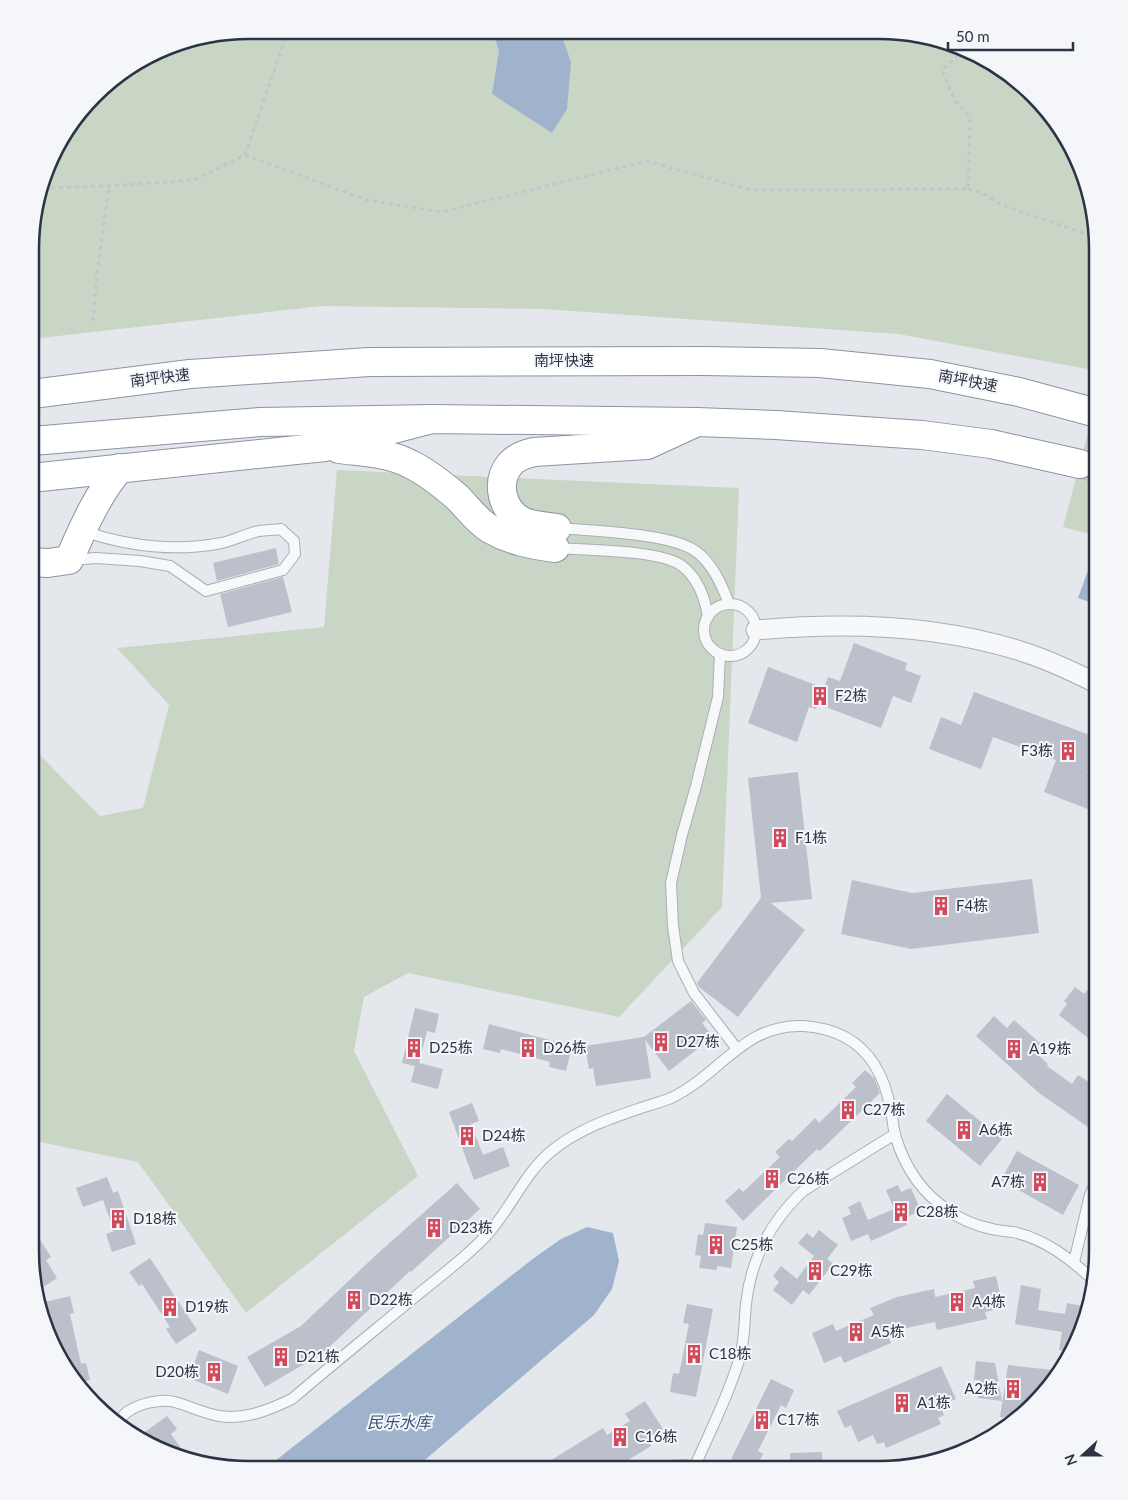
<svg xmlns="http://www.w3.org/2000/svg" width="1128" height="1500" font-family="Lato,'Noto Sans SC',sans-serif">
<rect width="100%" height="100%" fill="#e4e7ec"/>
<g fill="#c9d6c5">
<path d="M249,30l659,2 55,15 49,28 63,77 23,97v122l-200,-37 -355,-25 -222,-3 -289,33v-119l27,-80 46,-56 73,-42z"/>
<path d="M1098,395v141l-35,-9z"/>
<path d="M337,470l402,18 -17,419 -103,110 -211,-44 -44,24 -10,54 64,125 -172,137 -108,-151 -108,-22 1,-394 69,70 43,-8 26,-103 -52,-57 207,-21z"/>
</g>
<g fill="#9fb4cc">
<path d="M493,31h67l11,31 -4,47 -15,24 -60,-39 7,-43z"/>
<path d="M1094,554l4,2v49l-20,-7z"/>
<path d="M587,1227l26,6 6,28 -7,28 -18,26 -175,150 -2,4 -151,-1 268,-210 27,-19z"/>
</g>
<g fill="#bbc0ca">
<path d="M276,548l3,16 -62,17 -4,-18z"/>
<path d="M283,577l9,35 -64,15 -8,-33z"/>
<path d="M854,643l53,20 -2,7 16,6 -10,27 -18,-7 -12,32 -63,-24 -2,5 -7,-2 -12,35 -49,-19 20,-56 56,21 4,-11 12,4z"/>
<path d="M974,692l124,46v6l-11,28 11,5v36l-54,-21 12,-32 -63,-23 -12,32 -52,-20 12,-32 20,8z"/>
<path d="M798,772l14,127 -41,4 34,27 -67,87 -39,-30 -2,-4 64,-85 -13,-120z"/>
<path d="M1032,879l7,54 -128,16 -70,-15 11,-54 60,13z"/>
<path d="M1075,987l9,7 3,-4 11,8v27l-10,13 -29,-23 8,-11 -3,-3z"/>
<path d="M691,1001l15,19 -4,3 11,14 -44,34 -24,-31 6,38 -55,8 -3,-18 -4,1 -4,-23 59,-9z"/>
<path d="M415,1008l24,6 -4,19 -8,-2 -8,32 24,6 -5,20 -27,-7 4,-16 -13,-3z"/>
<path d="M994,1016l13,12 7,-8 28,25 -7,7 13,12 -1,2 25,18 6,-9 20,13v46l-59,-41 -63,-57z"/>
<path d="M489,1024l83,22 -6,25 -17,-4 1,-5 -49,-13 -1,4 -17,-4z"/>
<path d="M865,1070l9,8 6,15 -60,58 -3,-2 -74,72 -18,-20 14,-13 4,4 37,-35 -5,-5 14,-13 3,2 23,-23 4,5 37,-36 -4,-4z"/>
<path d="M947,1094l55,45 -22,27 -54,-45z"/>
<path d="M472,1103l7,18 -8,3 12,31 20,-8 7,19 -36,14 -25,-68z"/>
<path d="M1017,1151l62,34 -16,30 -62,-35z"/>
<path d="M107,1177l6,16 5,-2 18,53 -24,8 -6,-18 8,-3 -11,-31 -20,7 -7,-19z"/>
<path d="M457,1183l23,26 -69,63 -1,-1 -87,82 -58,34 -18,-30 54,-31 75,-71z"/>
<path d="M898,1185l3,7 10,-4 10,23 -17,7 3,7 -36,16 -3,-7 -17,7 -9,-23 9,-4 -3,-7 12,-6 8,19 26,-11 -8,-19z"/>
<path d="M705,1223l32,4 -6,41 -14,-2v4l-18,-2 2,-12 -6,-1 3,-21 5,1z"/>
<path d="M30,1224l21,33 -5,3 11,18 -18,12 -9,-39z"/>
<path d="M819,1230l19,15 -11,14 6,5 -24,31 -6,-5 -11,15 -19,-15 6,-8 -6,-6 8,-10 16,13 17,-23 -16,-13 9,-10 6,5z"/>
<path d="M150,1258l47,72 -21,14 -10,-15 4,-2 -28,-43 -3,2 -10,-14z"/>
<path d="M996,1276l7,32 -18,4 2,7 -50,11 -2,-8 -29,6 -18,8 3,7 -47,20 -3,-7 -17,7 -12,-30 21,-9 3,7 38,-16 -4,-7 27,-11 37,-8 1,8 40,-9 -2,-7z"/>
<path d="M1021,1285l20,4 -3,21 27,4 2,-11 22,4 -3,15 -15,30 -12,-2 3,-18 -47,-8z"/>
<path d="M70,1296l4,17 -4,1 11,50 5,-1 4,17 -14,3 -18,-27 -13,-54z"/>
<path d="M687,1304l26,5 -17,88 -26,-5 3,-19 6,1 10,-50 -6,-1z"/>
<path d="M199,1350l39,16 -10,28 -39,-16z"/>
<path d="M976,1361l19,2 7,38 -24,-3 2,-18h-6z"/>
<path d="M1008,1365l54,6 -38,45 -6,3 -18,-2z"/>
<path d="M941,1366l15,33 -16,7 4,9 -6,3 3,6 -55,24 -2,-6 -7,2 -4,-9 -15,7 -7,-17 -6,3 -8,-17z"/>
<path d="M771,1379l23,11 -8,18 -5,-3 -23,46 5,3 -8,16h-3l-21,-11z"/>
<path d="M645,1401l18,28 -16,10 4,7 -31,19 -4,-6 -17,10h-62l66,-41 4,7 23,-14 -5,-7z"/>
<path d="M167,1416l10,13 -6,5 15,21 -48,-18z"/>
<path d="M822,1452l1,18h-33v-17z"/>
</g>
<g fill="none" stroke-linecap="round" stroke-linejoin="round">
<path stroke="#bfc3cb" stroke-width="28" stroke-dasharray="28 14" stroke-linecap="butt" d="M1080,464l18,6"/>
<g stroke="#a9aeb7" stroke-width="12">
<g id="service">
<path d="M558,528c33,3 109,5 136,22 18,12 28,35 35,54"/>
<path d="M556,548c29,2 106,2 126,18 16,12 23,32 26,51"/>
<path d="M72,560l24,-2 44,3 30,5 36,25 77,-21 12,-16 -1,-13 -13,-12c-7,1 -15,1 -22,2 -13,3 -25,9 -37,12 -47,9 -95,3 -139,-12"/>
<circle cx="730" cy="630" r="26"/>
<path d="M720,654l-2,43 -22,89 -14,49 -11,48 2,43 5,35 16,32 43,56"/>
<path d="M1074,1262l16,-67 8,-18"/>
<path d="M116,1424c4,-4 7,-9 11,-12 12,-8 33,-14 48,-10 14,4 28,11 44,14 26,4 50,-6 73,-17 41,-35 83,-69 124,-103 23,-19 48,-37 69,-59 26,-27 39,-65 69,-88 27,-21 55,-30 87,-41 9,-3 20,-6 30,-10 49,-23 73,-75 133,-72 14,1 28,4 41,11 28,15 41,45 46,74 2,9 2,18 5,27 9,29 26,55 52,72 12,9 29,16 44,19 7,2 14,2 21,3 32,7 58,27 81,49"/>
<path d="M695,1466c15,-35 33,-69 44,-106 6,-18 5,-37 7,-56 5,-45 24,-82 57,-113l92,-57"/>
<path d="M653,1469c18,-4 34,-6 52,1"/>
</g>
</g>
<g stroke="#a9aeb7" stroke-width="21">
<path id="minor" d="M756,630c87,-8 177,-6 261,20 28,8 55,21 81,34"/>
</g>
<g stroke="#8b94a3" stroke-width="30">
<g id="trunk">
<path d="M32,394l158,-20 179,-12 334,-1 117,2 110,11 89,18 74,20"/>
<path d="M32,441l228,-19 172,-3 265,3 79,3 146,10 69,9 89,20"/>
</g>
</g>
<g stroke="#8b94a3" stroke-width="30">
<g id="motorway">
<path d="M339,449c23,3 51,4 71,15 17,8 33,21 47,33 11,11 20,24 33,32 21,12 42,16 65,19"/>
<path d="M31,478l294,-31 107,-28"/>
<path d="M557,528c-11,-2 -25,-2 -35,-7 -20,-11 -27,-38 -12,-57 6,-7 15,-10 24,-12l113,-7 50,-23"/>
<path d="M31,562l17,1 21,-3c14,-32 28,-65 51,-92"/>
</g>
</g>
<g stroke="#c2c5cb" stroke-width="3" stroke-dasharray="4 4" stroke-linecap="butt">
<path d="M245,155l122,45 75,12 204,-51 105,29 217,-1 2,-71 -15,-17 -13,-31 23,-22"/>
<path d="M43,188l66,-2 85,-6 51,-25 39,-113v-12"/>
<path d="M968,189l14,4 20,12 93,32"/>
<path d="M93,321l4,-48 12,-87"/>
</g>
<use href="#service" stroke="#f7f8fa" stroke-width="10"/>
<use href="#minor" stroke="#f7f8fa" stroke-width="19"/>
<use href="#trunk" stroke="#fff" stroke-width="28"/>
<use href="#motorway" stroke="#fff" stroke-width="28"/>
</g>
<defs>
<g id="building-bare" transform="scale(1.5)"><path d="M-4-6H4V6H1V3H-1V6H-4ZM-2.5-4.3h1.7v1.8h-1.7ZM.8-4.3h1.7v1.8H.8ZM-2.5-1h1.7V.8h-1.7ZM.8-1h1.7V.8H.8Z" fill="#d1495b" stroke="#f4f6f9" stroke-width="2.5" paint-order="stroke"/></g>
</defs>
<g fill-rule="evenodd">
<use href="#building-bare" x="820" y="696"/>
<use href="#building-bare" x="1068" y="751"/>
<use href="#building-bare" x="780" y="838"/>
<use href="#building-bare" x="941" y="906"/>
<use href="#building-bare" x="661" y="1042"/>
<use href="#building-bare" x="414" y="1048"/>
<use href="#building-bare" x="528" y="1048"/>
<use href="#building-bare" x="1014" y="1049"/>
<use href="#building-bare" x="848" y="1110"/>
<use href="#building-bare" x="964" y="1130"/>
<use href="#building-bare" x="467" y="1136"/>
<use href="#building-bare" x="772" y="1179"/>
<use href="#building-bare" x="1040" y="1182"/>
<use href="#building-bare" x="901" y="1212"/>
<use href="#building-bare" x="118" y="1219"/>
<use href="#building-bare" x="434" y="1228"/>
<use href="#building-bare" x="716" y="1245"/>
<use href="#building-bare" x="815" y="1271"/>
<use href="#building-bare" x="354" y="1300"/>
<use href="#building-bare" x="957" y="1302"/>
<use href="#building-bare" x="170" y="1307"/>
<use href="#building-bare" x="856" y="1332"/>
<use href="#building-bare" x="694" y="1354"/>
<use href="#building-bare" x="281" y="1357"/>
<use href="#building-bare" x="214" y="1372"/>
<use href="#building-bare" x="1013" y="1389"/>
<use href="#building-bare" x="902" y="1403"/>
<use href="#building-bare" x="762" y="1420"/>
<use href="#building-bare" x="620" y="1437"/>
</g>
<g text-anchor="middle" stroke-width="4" stroke-linejoin="round" paint-order="stroke">
<g font-size="15" fill="#2b3445" stroke="#f4f6f9">
<text x="564" y="366">南坪快速</text>
<text transform="translate(160 378) rotate(-7)" y="5">南坪快速</text>
<text transform="translate(968 381) rotate(11)" y="5">南坪快速</text>
</g>
<g font-size="15" fill="#2b3445" stroke="#f4f6f9" text-anchor="start">
<text x="835" y="701">F2栋</text>
<text x="1053" y="756" text-anchor="end">F3栋</text>
<text x="795" y="843">F1栋</text>
<text x="956" y="911">F4栋</text>
<text x="676" y="1047">D27栋</text>
<text x="429" y="1053">D25栋</text>
<text x="543" y="1053">D26栋</text>
<text x="1029" y="1054">A19栋</text>
<text x="863" y="1115">C27栋</text>
<text x="979" y="1135">A6栋</text>
<text x="482" y="1141">D24栋</text>
<text x="787" y="1184">C26栋</text>
<text x="1025" y="1187" text-anchor="end">A7栋</text>
<text x="916" y="1217">C28栋</text>
<text x="133" y="1224">D18栋</text>
<text x="449" y="1233">D23栋</text>
<text x="731" y="1250">C25栋</text>
<text x="830" y="1276">C29栋</text>
<text x="369" y="1305">D22栋</text>
<text x="972" y="1307">A4栋</text>
<text x="185" y="1312">D19栋</text>
<text x="871" y="1337">A5栋</text>
<text x="709" y="1359">C18栋</text>
<text x="296" y="1362">D21栋</text>
<text x="199" y="1377" text-anchor="end">D20栋</text>
<text x="998" y="1394" text-anchor="end">A2栋</text>
<text x="917" y="1408">A1栋</text>
<text x="777" y="1425">C17栋</text>
<text x="635" y="1442">C16栋</text>
</g>
<g font-size="16" font-style="italic" fill="#34527a" stroke="#f4f6f9">
<text x="399" y="1428">民乐水库</text>
</g>
</g>
<path d="M0 0H1128V1500H0ZM249 39H879A210 210 0 0 1 1089 249V1251A210 210 0 0 1 879 1461H249A210 210 0 0 1 39 1251V249A210 210 0 0 1 249 39Z" fill="#f4f6f9" fill-rule="evenodd"/>
<path fill="none" stroke="#2b3445" stroke-width="2.5" d="M249 39H879A210 210 0 0 1 1089 249V1251A210 210 0 0 1 879 1461H249A210 210 0 0 1 39 1251V249A210 210 0 0 1 249 39Z"/>
<g transform="translate(1083 1455) rotate(249)" stroke="#f4f6f9" stroke-width="4" paint-order="stroke">
<path d="M0-4L9 19L0 12L-9 19Z" fill="#2b3445"/>
<text y="-8" font-size="14" font-weight="bold" text-anchor="middle" fill="#2b3445">N</text>
</g>
<path d="M948 42v8h125v-8" fill="none" stroke="#2b3445" stroke-width="2.5"/>
<text x="956" y="42" font-size="15" fill="#2b3445" stroke="#f4f6f9" stroke-width="4" paint-order="stroke">50 m</text>
</svg>
